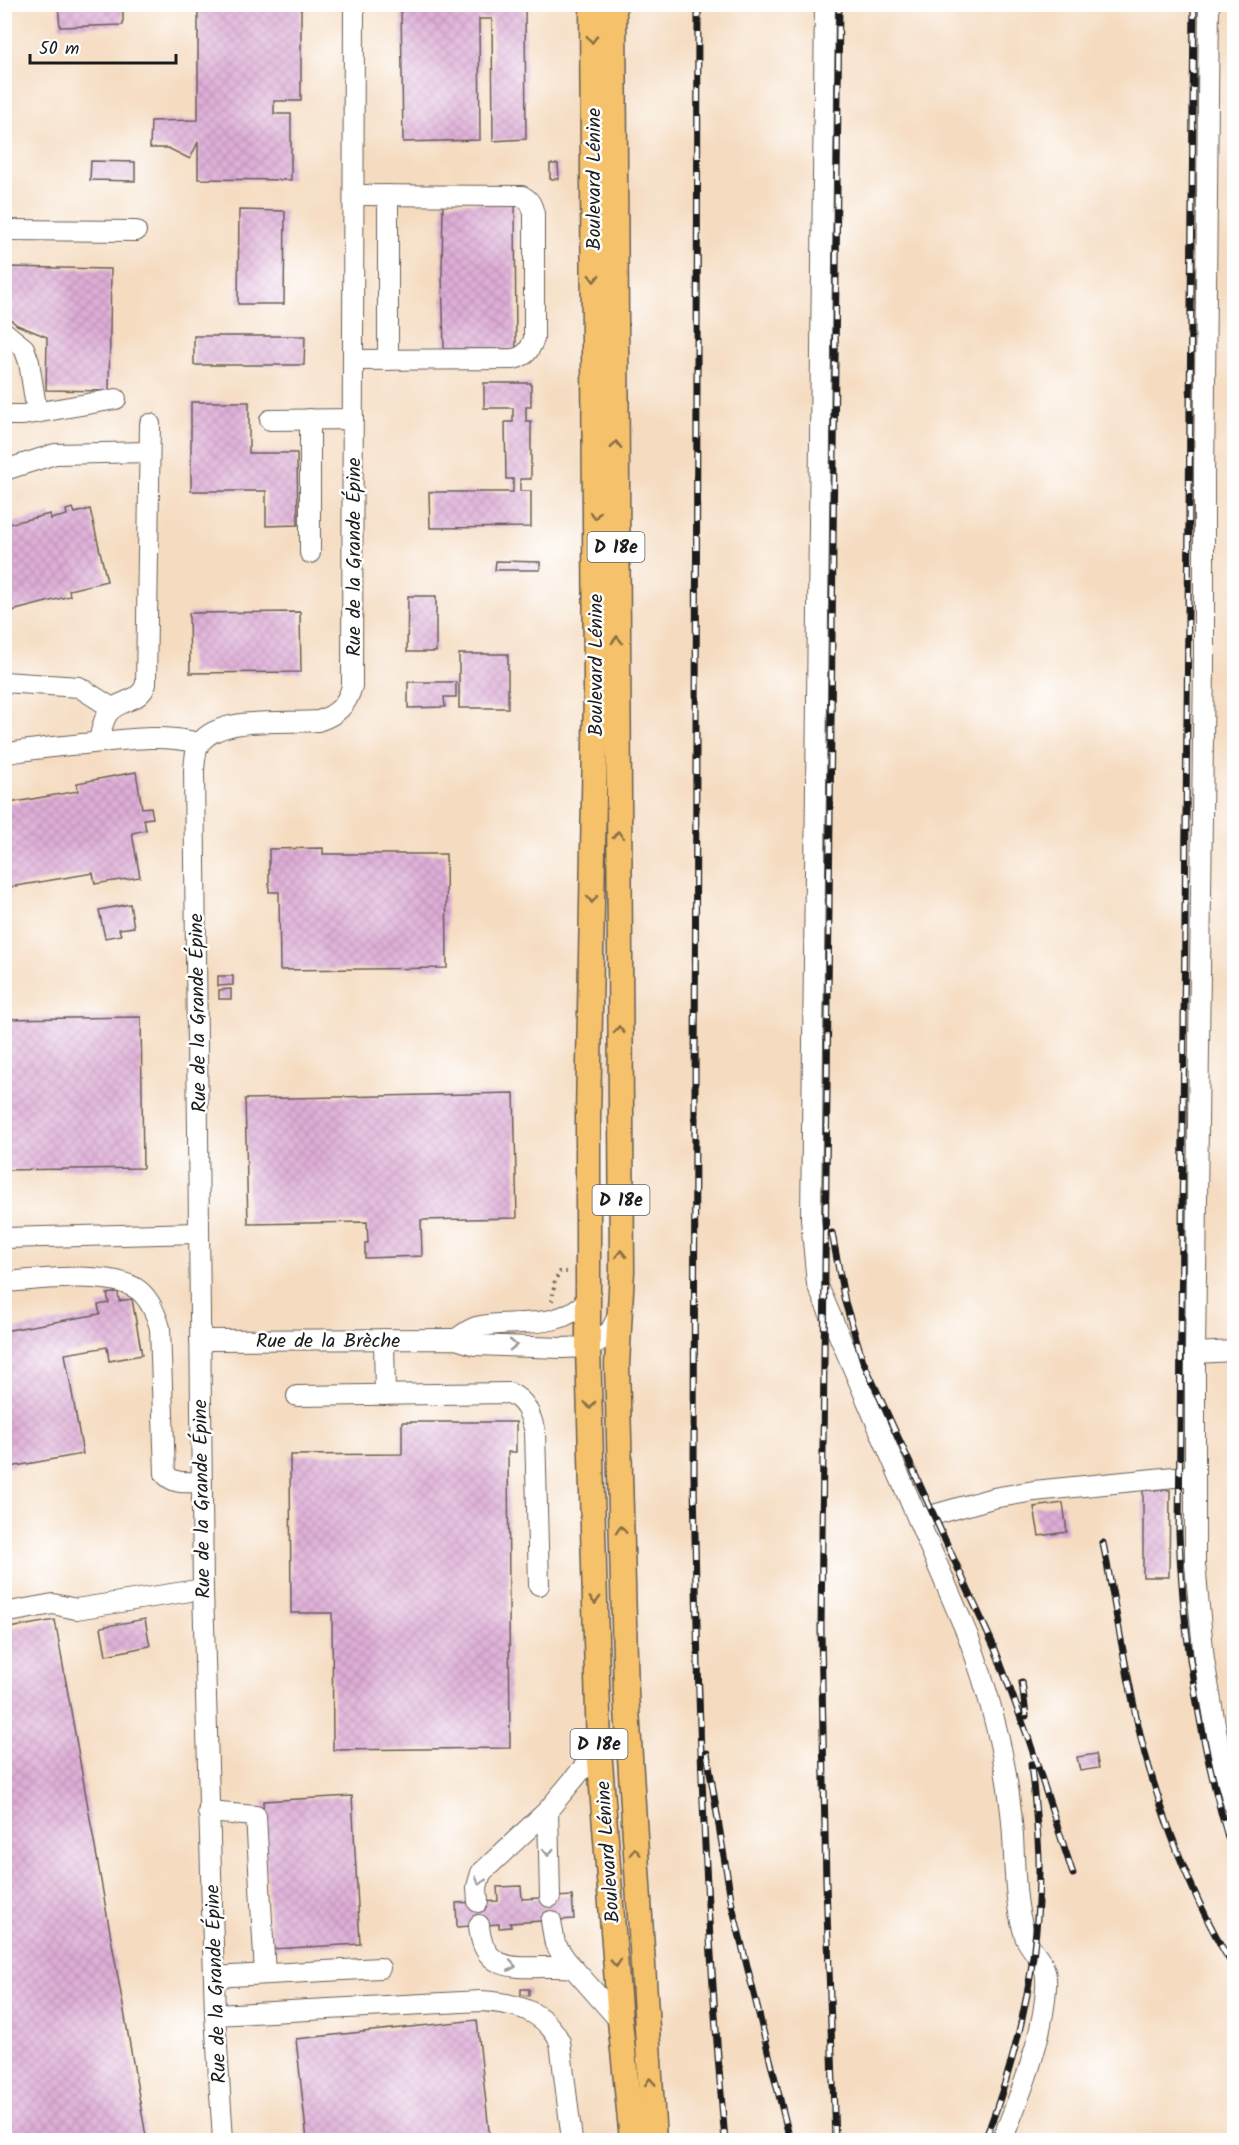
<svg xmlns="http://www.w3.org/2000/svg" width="1239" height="2145" font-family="Kalam,sans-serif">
<defs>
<pattern id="building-cross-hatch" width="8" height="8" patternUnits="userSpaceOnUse" patternTransform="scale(1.5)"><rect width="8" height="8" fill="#deadd7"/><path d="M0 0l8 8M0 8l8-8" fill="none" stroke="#be94b8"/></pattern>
</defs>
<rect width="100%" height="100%" fill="#fff"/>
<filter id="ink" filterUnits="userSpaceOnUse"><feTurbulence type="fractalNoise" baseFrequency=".0167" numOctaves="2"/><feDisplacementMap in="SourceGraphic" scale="12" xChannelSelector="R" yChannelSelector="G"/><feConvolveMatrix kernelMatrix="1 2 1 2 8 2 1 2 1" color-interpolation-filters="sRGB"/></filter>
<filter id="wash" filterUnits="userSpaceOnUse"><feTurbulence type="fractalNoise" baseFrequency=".008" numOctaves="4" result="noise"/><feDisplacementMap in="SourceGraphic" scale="24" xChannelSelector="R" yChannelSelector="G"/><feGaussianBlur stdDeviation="1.35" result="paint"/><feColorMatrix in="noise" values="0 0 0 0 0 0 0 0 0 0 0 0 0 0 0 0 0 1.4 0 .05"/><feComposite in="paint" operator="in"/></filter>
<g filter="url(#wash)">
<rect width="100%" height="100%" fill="#f5dcc1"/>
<g id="blocks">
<g fill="url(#building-cross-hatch)">
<path d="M58,4h65v21l-63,2z"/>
<path d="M198,4h103v97h-27v13h17v66l-93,-1v-37l-8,17 -22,-11h-18l1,-27 47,-1z"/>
<path d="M401,4h124l1,135 -33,2 -1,-122h-13l1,121 -77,2z"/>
<path d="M91,161l44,1v19l-45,-1z"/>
<path d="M550,164h8l1,15h-9z"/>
<path d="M515,202l1,147h-72l-2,-75 1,-71z"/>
<path d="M239,210l46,1 -1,93h-46z"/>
<path d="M6,267l105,2 -2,122 -63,-1 1,-53 -30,-12 -12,-10z"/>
<path d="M194,336h111l-1,29h-110z"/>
<path d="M484,383h47v24h-5v14h5v58h-11v12h11v36l-101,1 -1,-36h84v-13h-7l-1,-57h8v-14h-29z"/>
<path d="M191,402h58v51h48l1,72 -32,1v-35h-75z"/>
<path d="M73,508l2,5 15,-4 17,72 -38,9 1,6 -66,17v-88l46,-11 1,5 16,-4 -1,-5z"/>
<path d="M496,561l44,1v8h-45z"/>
<path d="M408,596h28v56h-29z"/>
<path d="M300,612l1,60 -111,1 -1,-60z"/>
<rect x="459" y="654" width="49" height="54"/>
<path d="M408,682h48v15h-12l1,10 -37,1z"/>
<path d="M136,772l6,36 9,-1 2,11 -9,1 2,11 -14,3 8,44 -45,7 -2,-11 -89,15v-84l74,-13 -1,-8z"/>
<path d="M323,848v6h123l1,114 -167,2 -1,-78h-10v-43z"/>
<path d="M130,904l4,23 -15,2 2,6 -16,3 -6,-28z"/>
<path d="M218,976h15v9l-15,1z"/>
<rect x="4" y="985" width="4" height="32"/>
<path d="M231,989v10h-12v-9z"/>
<path d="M141,1017l2,151 -139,2v-151z"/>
<path d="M514,1093l3,125 -96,2 1,36 -57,2v-15h3l-1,-21 -119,2 -3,-125z"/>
<path d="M118,1292l1,9 13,-2 10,56 -33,6 -2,-14 -42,7 18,100 -79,14v-137l96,-17 -2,-9 11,-2 -2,-9z"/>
<path d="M402,1422h114v30h-8l2,296 -177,2 -1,-137h-41l-1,-158 112,-1z"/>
<path d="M1143,1490h27l-1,87h-26z"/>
<path d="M1063,1503l4,29 -28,4 -5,-29z"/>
<path d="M145,1619l5,27 -44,9 -5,-28z"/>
<path d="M55,1620l91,516 -27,4h-115v-511z"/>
<path d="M1096,1754l3,14 -19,3 -3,-14z"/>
<path d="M352,1796l8,148 -89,5 -8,-148z"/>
<path d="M521,1886l1,13 50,-3 2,23 -64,4 1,4 -12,1v-4l-42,3 -1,-24 42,-2 -1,-14z"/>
<path d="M521,1989h8v7l-8,-1z"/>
<path d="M477,2020l13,120h-183l-11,-101z"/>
</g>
</g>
</g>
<g filter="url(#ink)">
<use href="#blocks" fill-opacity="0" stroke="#685f56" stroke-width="1.5"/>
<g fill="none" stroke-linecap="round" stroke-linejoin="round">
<g stroke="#685f56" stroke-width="22">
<g id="minor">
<path d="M825,4l-14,1215 6,65 151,352c21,57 37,116 43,176 4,34 2,67 8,100 2,9 4,19 7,27 10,19 22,22 20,49 -3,50 -25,106 -44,152"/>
<path d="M1209,4l-5,473v186l-9,690v211l9,96 17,99 13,46"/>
<path d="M388,195v165"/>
<path d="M4,230l132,1"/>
<path d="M4,332l20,16 5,14 8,51"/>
<path d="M353,360l161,-1c13,-4 15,-8 20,-20v-125c-2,-9 -4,-14 -12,-18l-168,-1"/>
<path d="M4,415h19l93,-16"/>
<path d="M270,420l83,-1"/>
<path d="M8,469l47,-15 94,-2"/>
<path d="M310,553v-134"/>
<path d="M4,682l75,5 33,21"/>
<path d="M99,742c2,-10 3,-20 9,-29 11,-14 32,-10 38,-29l4,-260"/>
<path d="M4,754c30,-6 59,-8 89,-11 36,-4 70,-9 106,0"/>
<path d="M4,1238l194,-5"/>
<path d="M4,1282c35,-2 105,-12 133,7 13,9 19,25 23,39l5,146c9,11 23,8 36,8"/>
<path d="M384,1339l1,56"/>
<path d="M456,1339c6,-4 13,-10 20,-12 41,-9 80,6 113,-28"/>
<path d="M200,1340l256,-1 19,6 87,3 26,-1 8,-3 15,-14 9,-18"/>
<path d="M1195,1353l39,-2"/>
<path d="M297,1396l212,-3c17,7 21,21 26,38l4,154"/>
<path d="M919,1519l74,-21 41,-7 160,-16"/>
<path d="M4,1613l49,-9 23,5 127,-20"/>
<path d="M208,1812l48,4 9,158"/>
<path d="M550,1897l-2,-87 51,-61"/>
<path d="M478,1902l-1,-15 4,-14 67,-63"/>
<path d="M551,1921l4,23 11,16 54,61"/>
<path d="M479,1925c4,59 55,37 94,43"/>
<path d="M214,1977l166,-9"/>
<path d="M215,2015l266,-14c34,2 63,9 79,41l12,98"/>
<path d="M223,2140l-8,-125 -12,-426 -9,-819c1,-9 1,-20 6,-27 21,-28 87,-19 118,-22 19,-6 29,-16 34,-35l2,-682"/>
</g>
</g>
<g stroke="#685f56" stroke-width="27">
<g id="major">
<path d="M592,4l4,686 -8,427v230l11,402 21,272 12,119"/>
<path d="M614,4l8,1267 -5,94 9,328 28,447"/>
</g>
</g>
<path stroke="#685f56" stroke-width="4" stroke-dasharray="1.5 4.5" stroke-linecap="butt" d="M552,1301l3,-21 5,-8h7"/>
<use href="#minor" stroke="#fff" stroke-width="20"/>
<use href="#major" stroke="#f5c16b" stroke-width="24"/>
<g stroke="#1c1c1c" stroke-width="7">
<g id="rail">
<path d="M698,4l-4,1471c3,222 11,444 31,665"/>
<path d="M1194,4l-15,1529c4,111 23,219 55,325"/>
<path d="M832,1233l13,69 18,59 132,288 34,91 44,134"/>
<path d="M1103,1543c14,70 24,142 42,211 21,74 49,148 89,214"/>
<path d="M1022,1682l4,34"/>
<path d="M707,1753l25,152 58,235"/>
<path d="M835,2140l-9,-257 -5,-253 18,-1626"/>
<path d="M985,2140c35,-90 55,-184 54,-281 -1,-32 -5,-64 -8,-95"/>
</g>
</g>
<use href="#rail" stroke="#fff" stroke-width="4.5" stroke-dasharray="14" stroke-linecap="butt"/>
</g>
<defs><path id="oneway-chevron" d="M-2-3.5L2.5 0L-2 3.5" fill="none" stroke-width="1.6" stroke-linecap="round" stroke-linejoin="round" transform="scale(1.5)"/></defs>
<g stroke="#886e44">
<use href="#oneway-chevron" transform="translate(592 39) rotate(90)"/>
<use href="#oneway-chevron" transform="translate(594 278) rotate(90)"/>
<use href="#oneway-chevron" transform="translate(616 445) rotate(-90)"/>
<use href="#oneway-chevron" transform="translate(595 515) rotate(90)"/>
<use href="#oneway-chevron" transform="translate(617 640) rotate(-90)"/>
<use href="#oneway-chevron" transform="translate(618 835) rotate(-90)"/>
<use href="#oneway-chevron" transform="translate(592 899) rotate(91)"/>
<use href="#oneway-chevron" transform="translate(619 1030) rotate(-90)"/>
<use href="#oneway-chevron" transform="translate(621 1254) rotate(-91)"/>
<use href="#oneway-chevron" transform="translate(590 1405) rotate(88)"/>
<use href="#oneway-chevron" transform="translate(621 1530) rotate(-92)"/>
<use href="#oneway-chevron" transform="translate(595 1600) rotate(88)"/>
<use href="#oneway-chevron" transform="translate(635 1852) rotate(-93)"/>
<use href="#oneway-chevron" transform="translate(616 1963) rotate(86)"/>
<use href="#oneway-chevron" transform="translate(650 2082) rotate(-94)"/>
</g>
<g stroke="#999">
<use href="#oneway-chevron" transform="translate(513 1345) rotate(1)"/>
<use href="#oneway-chevron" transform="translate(548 1852) rotate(90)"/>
<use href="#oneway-chevron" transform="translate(480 1881) rotate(107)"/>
<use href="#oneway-chevron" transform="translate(512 1966) rotate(10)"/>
</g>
</g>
<g text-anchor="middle" stroke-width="5" stroke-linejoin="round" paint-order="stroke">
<g fill="#fff" stroke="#606060" stroke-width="1.5">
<rect x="587.5" y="532" width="57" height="30" rx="4.5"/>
<rect x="592.5" y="1185" width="57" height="30" rx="4.5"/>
<rect x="570.5" y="1729" width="57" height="30" rx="4.5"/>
</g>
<g font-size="18" font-weight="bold" fill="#1c1c1c">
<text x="616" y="553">D 18e</text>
<text x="621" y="1206">D 18e</text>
<text x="599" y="1750">D 18e</text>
</g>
<g font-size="20" fill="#1c1c1c" stroke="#fff">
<text transform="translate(593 179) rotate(-90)" y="7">Boulevard Lénine</text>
<text transform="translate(353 557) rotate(-90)" y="7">Rue de la Grande Épine</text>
<text transform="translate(595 665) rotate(-90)" y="7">Boulevard Lénine</text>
<text transform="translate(197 1013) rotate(-91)" y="7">Rue de la Grande Épine</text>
<text x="328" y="1347">Rue de la Brèche</text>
<text transform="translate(201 1499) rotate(-91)" y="7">Rue de la Grande Épine</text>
<text transform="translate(607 1852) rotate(-94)" y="7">Boulevard Lénine</text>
<text transform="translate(215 1984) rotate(-92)" y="7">Rue de la Grande Épine</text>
</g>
</g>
<rect width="1239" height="2145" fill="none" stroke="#fff" stroke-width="24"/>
<path d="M30 54v9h146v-9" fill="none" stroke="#1c1c1c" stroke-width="3"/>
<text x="39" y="54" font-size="18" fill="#1c1c1c" stroke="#ffffff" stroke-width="4.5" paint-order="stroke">50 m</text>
</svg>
